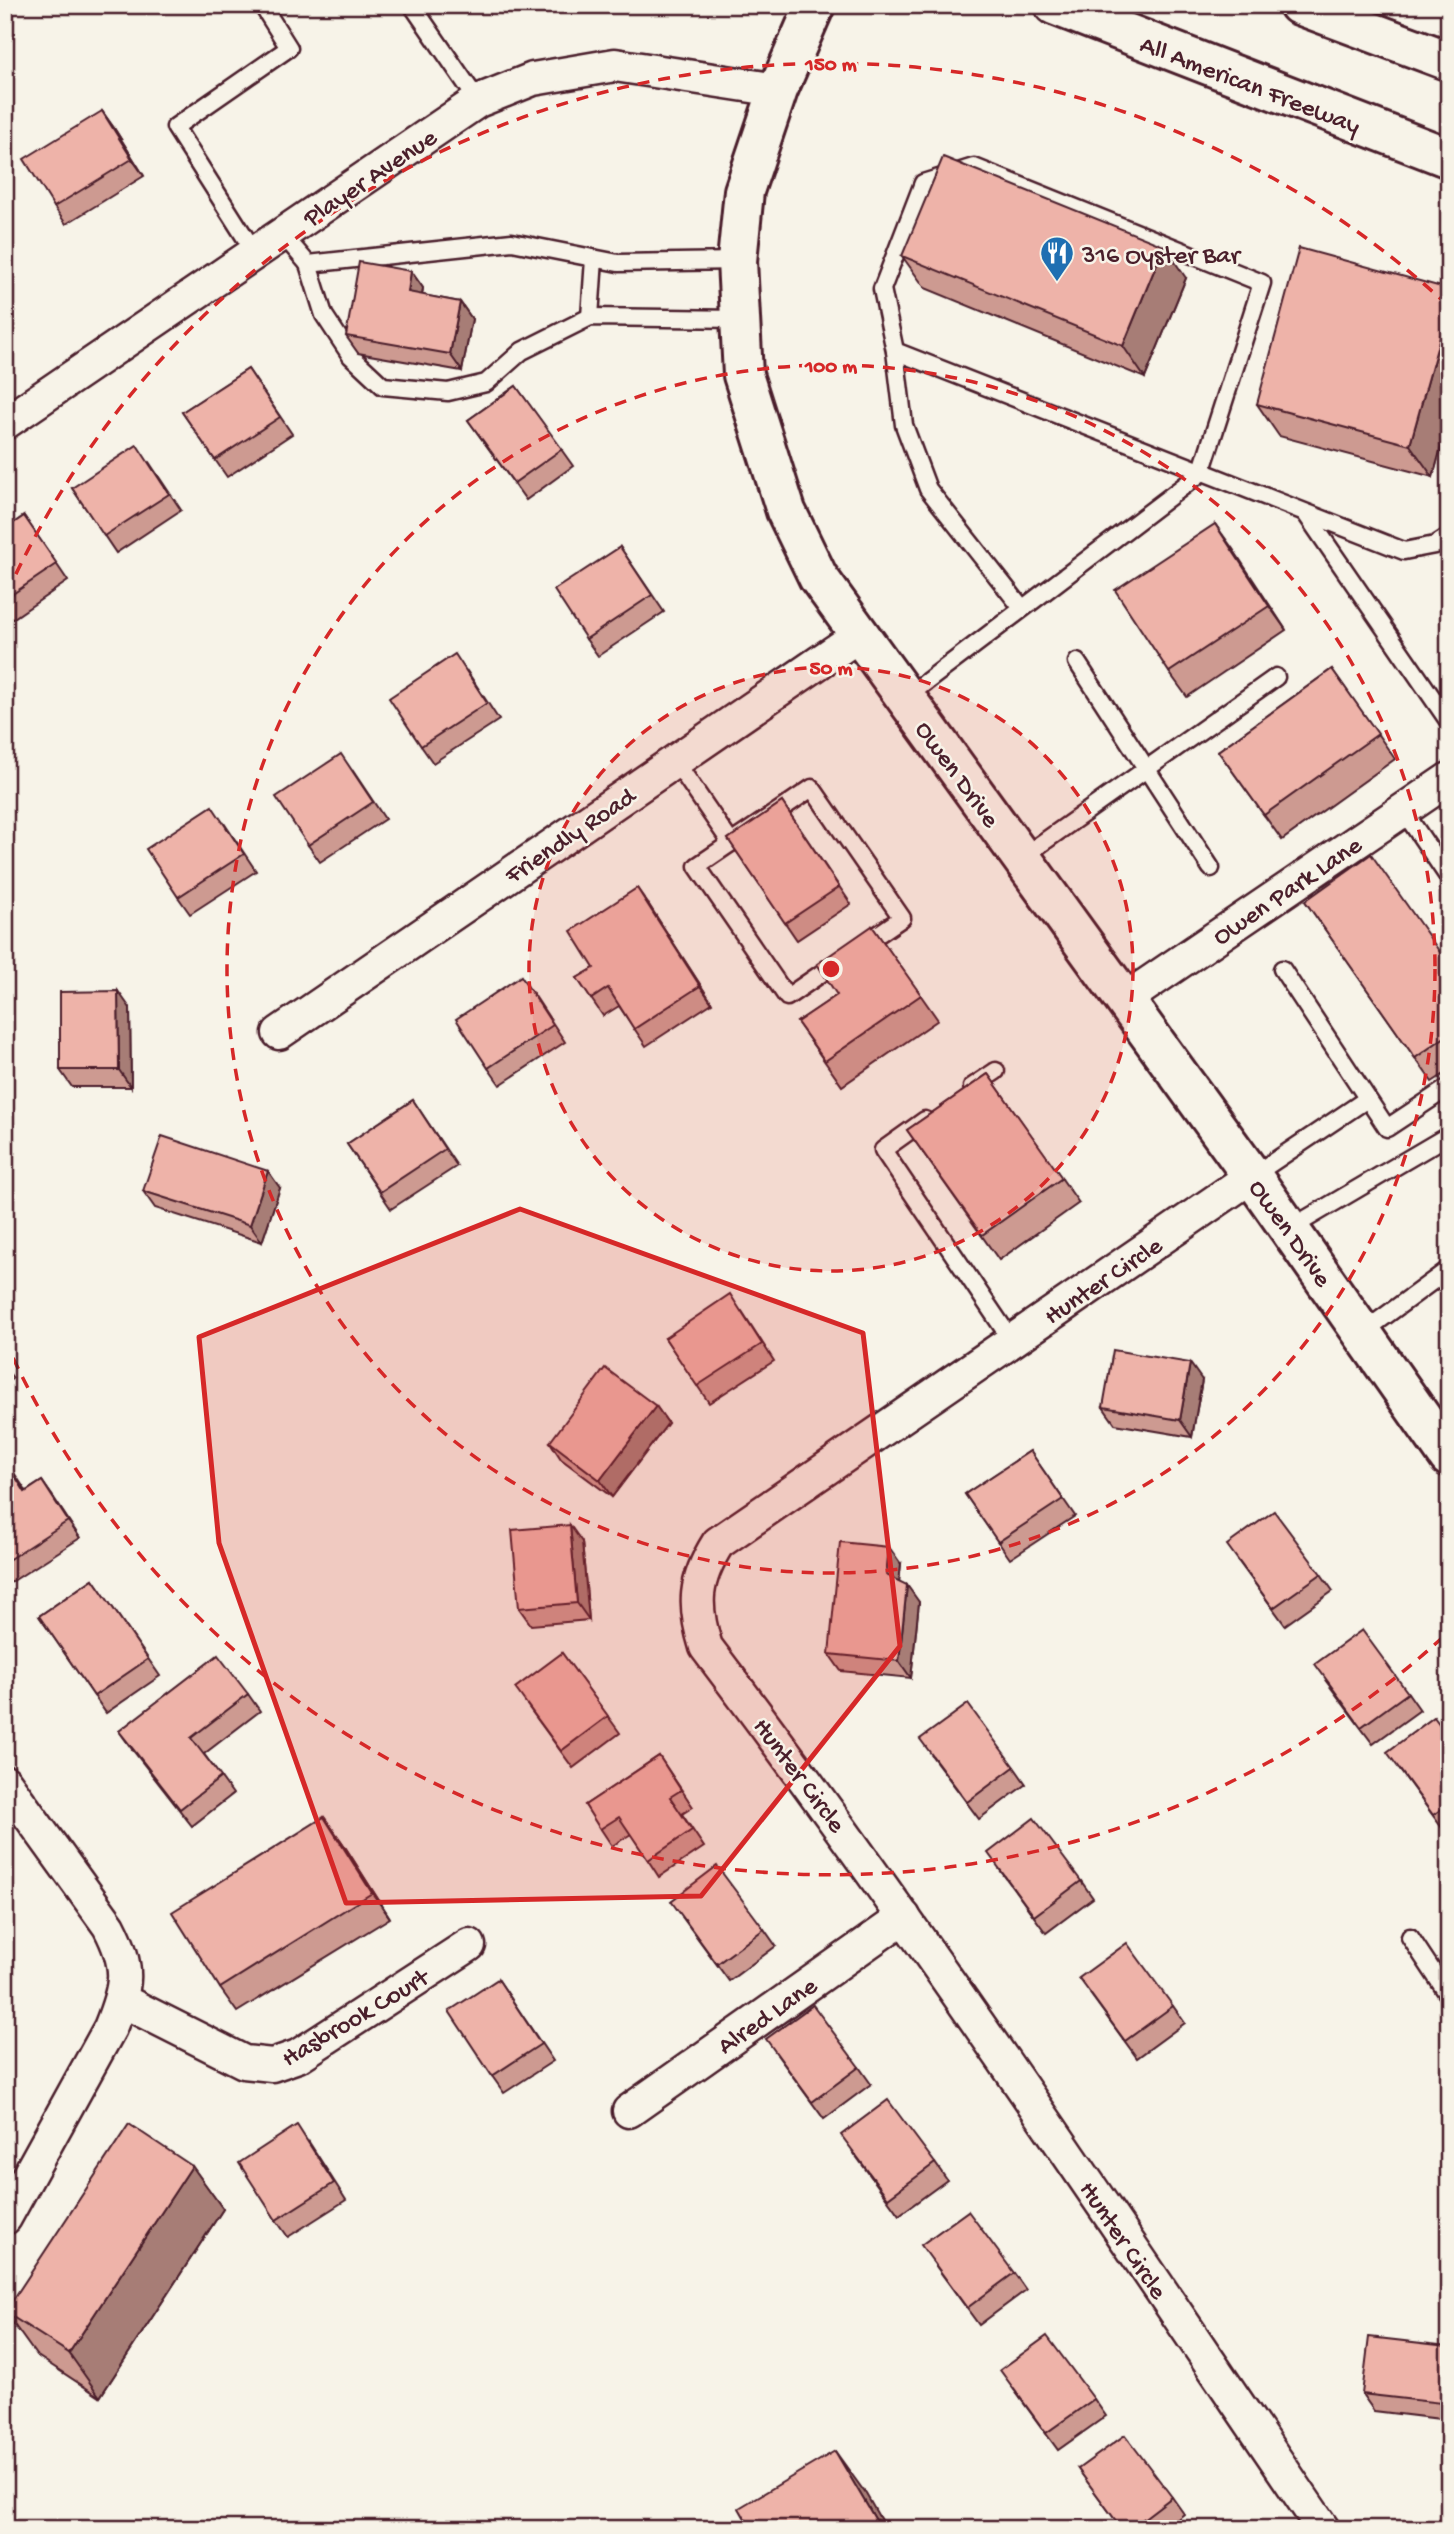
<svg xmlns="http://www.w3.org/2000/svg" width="1454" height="2534" font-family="'Gochi Hand',sans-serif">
<rect width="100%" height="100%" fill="#f7f3e8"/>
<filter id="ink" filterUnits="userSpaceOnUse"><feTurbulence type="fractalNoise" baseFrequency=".0143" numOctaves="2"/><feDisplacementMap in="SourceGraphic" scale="14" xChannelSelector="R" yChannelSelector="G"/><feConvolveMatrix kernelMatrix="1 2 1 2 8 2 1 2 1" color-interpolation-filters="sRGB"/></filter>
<g filter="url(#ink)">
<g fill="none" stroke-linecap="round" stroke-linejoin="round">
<g stroke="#4a1f2b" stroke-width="21">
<g id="service">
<path d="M412,5l66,96"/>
<path d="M283,235l25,29 204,-22 106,21 119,-2"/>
<path d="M255,253l-80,-126 114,-79 -27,-43"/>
<path d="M308,264l16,51 27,41 32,30 65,6 38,-9 36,-32 68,-34 150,2"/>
<path d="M590,317l4,-58"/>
<path d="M895,351l509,200 31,-6 14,-9"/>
<path d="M1306,514l143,208"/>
<path d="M1077,662l134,206"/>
<path d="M905,698l296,-225 61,-190 -288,-116 -51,16 -41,106 13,62 9,74 24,64 94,119"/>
<path d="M675,761l56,82"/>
<path d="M812,788l90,130 -115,79 -90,-131z"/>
<path d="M1403,810l46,68"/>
<path d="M1021,858l255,-181"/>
<path d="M1282,969l105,159 62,-41"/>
<path d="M972,1087l24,-16"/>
<path d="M925,1120l-42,30 129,191"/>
<path d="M1252,1176l115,-77"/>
<path d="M1289,1229l160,-94"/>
<path d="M1362,1333l87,-64"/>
<path d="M1410,1937l39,59"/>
</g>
</g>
<g stroke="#4a1f2b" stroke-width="37">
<g id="minor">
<path d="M5,423l473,-322 55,-22 82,-14 163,25"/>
<path d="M1124,1000l325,-221"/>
<path d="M279,1033l580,-398"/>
<path d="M1252,1176l-534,367c-24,38 -25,62 -12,104 217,286 415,586 617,882"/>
<path d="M5,1782l104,144c22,42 18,60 1,102l-105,190"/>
<path d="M121,2000l123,62 28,3 26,-9 171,-111"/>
<path d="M629,2111l275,-194"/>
</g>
</g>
<g stroke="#4a1f2b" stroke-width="44">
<path id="secondary" d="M815,5l-37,85 -34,101 -7,70 6,114 43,136 32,66 434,599 197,281"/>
</g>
<g stroke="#4a1f2b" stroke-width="44">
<g id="motorway">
<path d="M1054,5l395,153"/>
<path d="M1299,5l150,56"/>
</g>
</g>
<use href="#service" stroke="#f7f3e8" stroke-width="16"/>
<use href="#minor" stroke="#f7f3e8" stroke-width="32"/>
<use href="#secondary" stroke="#f7f3e8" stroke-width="38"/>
<use href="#motorway" stroke="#f7f3e8" stroke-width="38"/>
</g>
<g fill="#cd9a91" stroke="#4a1f2b" stroke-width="2">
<path d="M117,5h12l-8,6z"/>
<path d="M102,111l12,17 30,48 -78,48 -12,-17z"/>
<path d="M902,256l284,22 -41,100 -220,-90z"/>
<path d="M411,271l12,17 -1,7 38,7 12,17 -10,52 -104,-18 -12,-17z"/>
<path d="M1449,289v129l-16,59 -154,-41 -22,-32z"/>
<path d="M248,369l44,65 -65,43 -45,-65z"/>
<path d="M516,386l57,80 -47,34 -58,-80z"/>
<path d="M149,462l32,48 -65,43 -44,-65z"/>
<path d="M24,516l44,65 -63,43v-95z"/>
<path d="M1215,524l71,106 -99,67 -18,-25z"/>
<path d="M620,547l44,65 -66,44 -12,-17z"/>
<path d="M1332,669l63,90 -113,81 -64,-89z"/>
<path d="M467,671l32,49 -66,43 -12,-17z"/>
<path d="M353,771l32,48 -65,43 -12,-17z"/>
<path d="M782,802l69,102 -54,36 -69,-101z"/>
<path d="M224,823l32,48 -66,43 -12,-17z"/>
<path d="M1305,901l144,64v106l-17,11z"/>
<path d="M649,905l63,98 -66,43 -27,-40 -16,10 -26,-38 17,-10z"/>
<path d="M872,926l66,94 -96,66 -45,-64 40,-27z"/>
<path d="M533,993l32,49 -65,43 -12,-17z"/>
<path d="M130,1008l1,79h-59l-12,-17z"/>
<path d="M988,1074l91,129 -80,57 -92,-130z"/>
<path d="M413,1100l44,66 -66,43 -44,-65z"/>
<path d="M280,1188l-18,54 -107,-34 -12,-17z"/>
<path d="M742,1311l32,50 -65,42 -44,-65z"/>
<path d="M5,1368l8,10 -8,6z"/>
<path d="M1202,1380l-10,57 -77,-13 -12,-17z"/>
<path d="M656,1406l12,17 -56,74 -51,-38 -11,-17z"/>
<path d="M1030,1451l45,65 -65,43 -45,-65z"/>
<path d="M5,1459l21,32 16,-10 38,57 -70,45 -5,-7z"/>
<path d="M582,1542l7,78 -58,5 -12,-17z"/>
<path d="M1239,1562l82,12 12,17 -48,34z"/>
<path d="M901,1564l-2,17 20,21 -8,76 -70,-7 -12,-17z"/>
<path d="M93,1579l67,97 -54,37 -67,-97z"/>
<path d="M562,1653l58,80 -47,35 -46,-63z"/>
<path d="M1326,1681l82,12 12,17 -47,34z"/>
<path d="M248,1694l12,17 -56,43 29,40 -41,32 -61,-78 -12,-17z"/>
<path d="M1449,1737v92l-4,3 -46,-63z"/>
<path d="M659,1756l34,51 -11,7 22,33 -45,30 -28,-43 -19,12 -27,-41z"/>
<path d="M932,1756l82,11 12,17 -47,35z"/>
<path d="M324,1817l18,25 48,76 -153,94 -17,-24z"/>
<path d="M1000,1870l81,11 12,17 -47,35z"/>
<path d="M683,1918l81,11 12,17 -47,35z"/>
<path d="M498,1979l55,82 -49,32 -12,-17z"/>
<path d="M1091,1995l82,11 12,17 -48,35z"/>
<path d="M778,2056l81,11 12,17 -47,35z"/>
<path d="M309,2142l37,58 -58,37 -12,-17z"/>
<path d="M853,2152l82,11 12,17 -48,35z"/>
<path d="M192,2166l31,43 -123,188 -64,-42 -31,-43z"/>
<path d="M933,2262l81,11 12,17 -47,35z"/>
<path d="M1447,2346l2,2v72l-75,-9 -12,-17z"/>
<path d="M1012,2387l82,12 12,17 -48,34z"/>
<path d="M1078,2469l94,28 12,17 -19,15h-43z"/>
</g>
<g fill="#a77d76" stroke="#4a1f2b" stroke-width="2">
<path d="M102,111l12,17 30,48 -12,-17z"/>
<path d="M1164,246l22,32 -41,100 -22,-32z"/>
<path d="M411,271l12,17 -3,21 -12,-17z"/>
<path d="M460,302l12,17 -10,52 -12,-17z"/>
<path d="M1449,305v113l-16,59 -23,-32z"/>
<path d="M1215,524l18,25 53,81 -17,-24z"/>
<path d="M637,888l12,17 63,98 -12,-17z"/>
<path d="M118,991l12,17 1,79 -12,-17z"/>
<path d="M268,1171l12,17 -18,54 -12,-17z"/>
<path d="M1190,1363l12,17 -10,57 -12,-17z"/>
<path d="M656,1406l12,17 -56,74 -12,-17z"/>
<path d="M42,1481l12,17 26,40 -12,-17z"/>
<path d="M570,1525l12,17 7,78 -12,-17z"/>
<path d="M889,1547l12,17 -3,28 -12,-17z"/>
<path d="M907,1585l12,17 -8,76 -12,-17z"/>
<path d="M324,1817l18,25 48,76 -18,-25z"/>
<path d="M192,2166l31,43 -123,188 -31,-44z"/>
<path d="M1447,2346l2,2v67l-8,-12z"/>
<path d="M835,2451l31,43 20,35h-5z"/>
</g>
<g fill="#eeb3a9" stroke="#4a1f2b" stroke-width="2">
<path d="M102,111l30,48 -78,48 -30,-48z"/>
<path d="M943,157l221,89 -41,100 -221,-90z"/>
<path d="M1299,248l150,41v16l-39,140 -153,-41z"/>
<path d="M359,262l52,9 -3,21 52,10 -10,52 -104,-18z"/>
<path d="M248,369l32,48 -65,43 -33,-48z"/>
<path d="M516,386l46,63 -48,34 -46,-63z"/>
<path d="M137,445l32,49 -65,42 -32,-48z"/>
<path d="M24,516l33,48 -52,35v-70z"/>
<path d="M1215,524l54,82 -100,66 -54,-82z"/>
<path d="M620,547l32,48 -66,44 -32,-49z"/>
<path d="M455,654l32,49 -66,43 -32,-48z"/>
<path d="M1332,669l46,65 -114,81 -46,-64z"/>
<path d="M341,754l32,48 -65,43 -32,-48z"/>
<path d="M782,802l57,85 -54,36 -57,-84z"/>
<path d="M212,806l32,48 -66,43 -32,-48z"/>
<path d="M1371,854l78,111v69l-34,24 -110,-157z"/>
<path d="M637,888l63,98 -66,43 -26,-41 -17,11 -14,-21 17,-10 -23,-37z"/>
<path d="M872,926l49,69 -96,66 -28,-39 40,-27 -20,-31z"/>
<path d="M521,976l32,49 -65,43 -32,-49z"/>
<path d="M118,991l1,79h-59v-78z"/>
<path d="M988,1074l74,104 -80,57 -75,-105z"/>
<path d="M413,1100l32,49 -65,43 -33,-48z"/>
<path d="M162,1136l106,35 -18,54 -107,-34z"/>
<path d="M730,1294l32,50 -65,42 -32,-48z"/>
<path d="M1113,1350l77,13 -10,57 -77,-13z"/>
<path d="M605,1368l51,38 -56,74 -50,-38z"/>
<path d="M1030,1451l33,48 -65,43 -33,-48z"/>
<path d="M5,1460l20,32 17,-11 26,40 -63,41z"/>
<path d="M1274,1511l47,63 -48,34 -46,-63z"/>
<path d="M570,1525l7,78 -58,5 -7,-78z"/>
<path d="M840,1542l49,5 -3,28 21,10 -8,76 -70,-7z"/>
<path d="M93,1579l55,80 -54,37 -55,-80z"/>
<path d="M1362,1630l46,63 -47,34 -46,-63z"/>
<path d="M562,1653l46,63 -47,35 -46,-63z"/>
<path d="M218,1655l30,39 -57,44 30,39 -41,32 -61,-78z"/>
<path d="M968,1704l46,63 -47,35 -47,-63z"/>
<path d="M1434,1717l15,20v67l-16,11 -46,-63z"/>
<path d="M659,1756l22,34 -11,7 22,33 -44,30 -29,-43 -19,12 -15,-24z"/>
<path d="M324,1817l48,76 -152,95 -48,-76z"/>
<path d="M1034,1818l47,63 -47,35 -46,-63z"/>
<path d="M717,1866l47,63 -47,35 -46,-63z"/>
<path d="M1127,1943l46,63 -48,35 -46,-63z"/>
<path d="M498,1979l43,65 -49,32 -43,-65z"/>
<path d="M813,2005l46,62 -47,35 -46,-63z"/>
<path d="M888,2100l47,63 -47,35 -47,-63z"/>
<path d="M129,2124l63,42 -123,187 -64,-41z"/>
<path d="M297,2125l37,58 -58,37 -37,-57z"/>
<path d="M968,2211l46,62 -47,35 -46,-63z"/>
<path d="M1047,2336l47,63 -48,34 -46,-63z"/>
<path d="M1369,2337l78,9 -6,57 -79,-9z"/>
<path d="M1125,2435l47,62 -42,32h-8l-44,-60z"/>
<path d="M835,2451l46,78h-130l-12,-21z"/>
</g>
</g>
<path fill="#d62828" fill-opacity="0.2" stroke="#d62828" stroke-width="5" stroke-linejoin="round" d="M520,1209l343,124 37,313 -199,250 -355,7 -127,-360 -20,-206z"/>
<circle cx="831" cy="969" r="302" fill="#d62828" fill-opacity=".12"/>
<g fill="none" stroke="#d62828" stroke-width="3.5" stroke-dasharray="12 9">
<circle cx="831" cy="969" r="302"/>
<circle cx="831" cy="969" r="604"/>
<path d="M1443 1637A906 906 0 0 1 7 1345M7 593A906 906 0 0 1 1443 301"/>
</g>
<defs>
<g id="restaurant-pin" transform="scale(1.75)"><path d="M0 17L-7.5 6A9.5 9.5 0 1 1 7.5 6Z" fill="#1f6fb2" stroke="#f7f3e8"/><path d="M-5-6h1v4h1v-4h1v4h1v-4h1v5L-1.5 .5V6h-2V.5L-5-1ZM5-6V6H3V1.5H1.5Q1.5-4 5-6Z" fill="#fff"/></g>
</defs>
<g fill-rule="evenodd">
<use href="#restaurant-pin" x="1057" y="253"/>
</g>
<g text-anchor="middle" stroke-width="5" stroke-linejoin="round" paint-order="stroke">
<g font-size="26" fill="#4a1f2b" stroke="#f7f3e8">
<text transform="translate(1251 83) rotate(21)" y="9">All American Freeway</text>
<text transform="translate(369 176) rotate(-34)" y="9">Player Avenue</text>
<text transform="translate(959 773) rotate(54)" y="9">Owen Drive</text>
<text transform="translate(569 834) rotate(-34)" y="9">Friendly Road</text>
<text transform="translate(1286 889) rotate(-34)" y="9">Owen Park Lane</text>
<text transform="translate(1292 1232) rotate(55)" y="9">Owen Drive</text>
<text transform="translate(1102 1279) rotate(-34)" y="9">Hunter Circle</text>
<text transform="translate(801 1774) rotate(53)" y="9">Hunter Circle</text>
<text transform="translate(766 2014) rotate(-35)" y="9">Alred Lane</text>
<text transform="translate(354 2016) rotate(-31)" y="9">Hasbrook Court</text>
<text transform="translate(1125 2239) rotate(56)" y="9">Hunter Circle</text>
</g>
<g font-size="26" fill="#4a1f2b" stroke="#f7f3e8" text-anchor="start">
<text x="1082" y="262">316 Oyster Bar</text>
</g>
</g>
<circle cx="831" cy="969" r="10" fill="#d62828" stroke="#f7f3e8" stroke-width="3.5"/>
<g font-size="21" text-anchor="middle" font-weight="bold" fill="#d62828" stroke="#f7f3e8" stroke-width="5" stroke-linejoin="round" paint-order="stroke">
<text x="831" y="70">150 m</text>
<text x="831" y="372">100 m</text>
<text x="831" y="674">50 m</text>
</g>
<rect width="1454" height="2534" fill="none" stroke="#f7f3e8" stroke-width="28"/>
<rect x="14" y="14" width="1426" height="2506" fill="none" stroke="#4a1f2b" stroke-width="2.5" filter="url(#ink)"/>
</svg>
